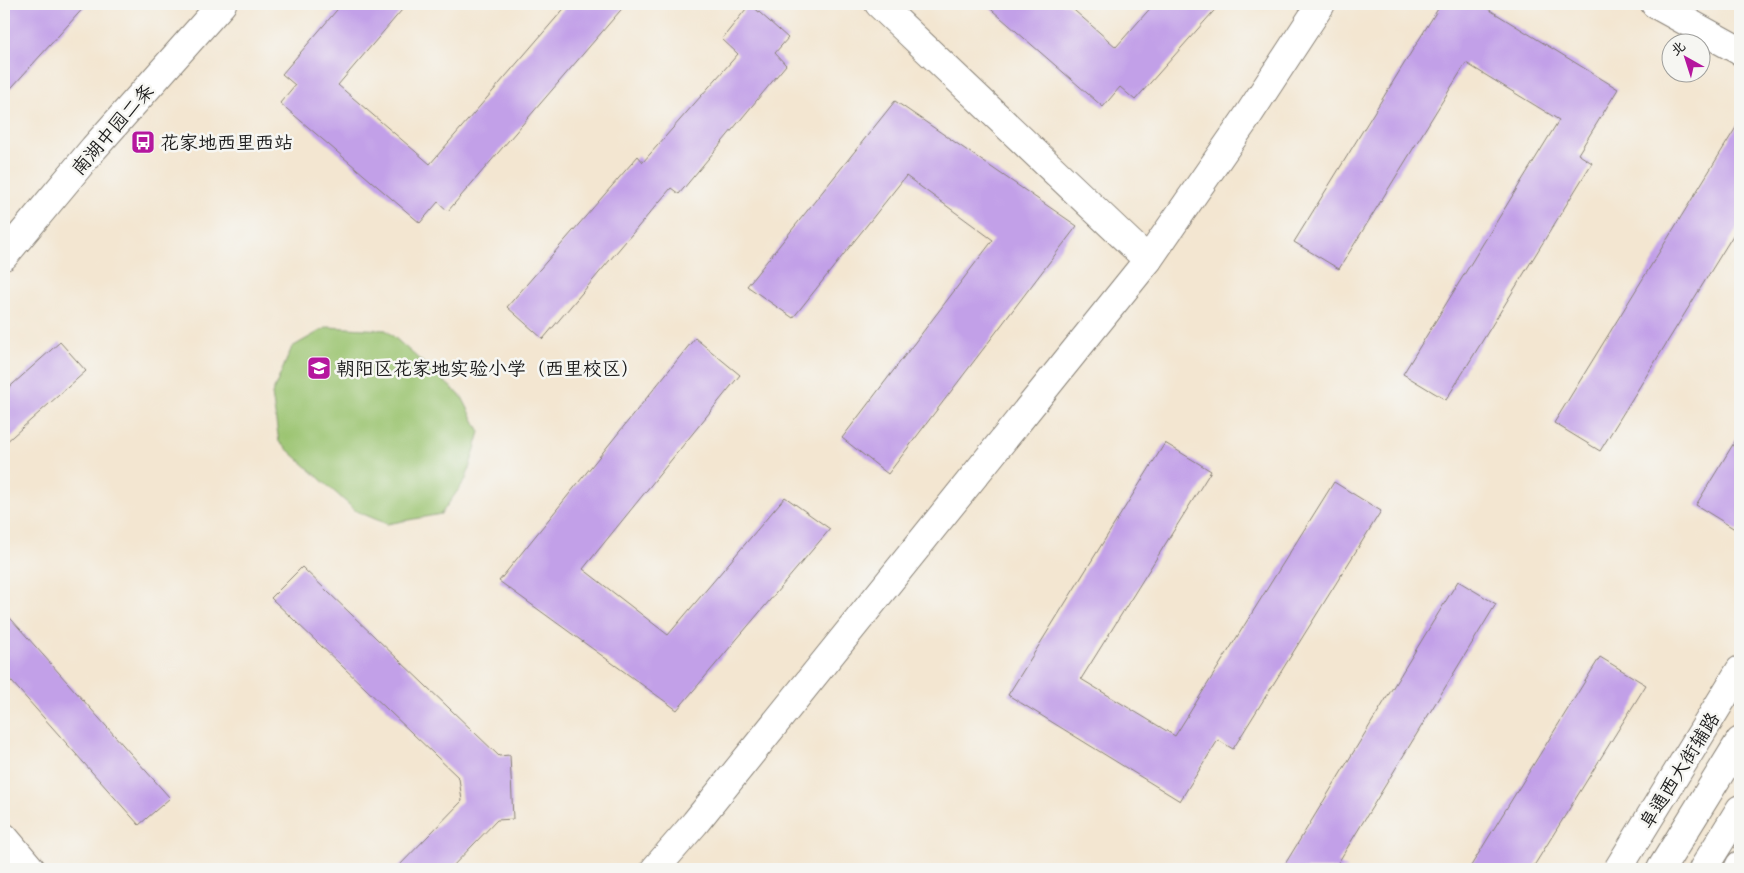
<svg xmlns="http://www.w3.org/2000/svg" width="1744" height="873" font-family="Mynerve,'LXGW WenKai TC',sans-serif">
<rect width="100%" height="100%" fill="#f6f6f2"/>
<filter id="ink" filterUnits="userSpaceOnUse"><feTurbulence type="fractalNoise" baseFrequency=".02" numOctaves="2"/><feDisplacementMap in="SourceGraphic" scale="10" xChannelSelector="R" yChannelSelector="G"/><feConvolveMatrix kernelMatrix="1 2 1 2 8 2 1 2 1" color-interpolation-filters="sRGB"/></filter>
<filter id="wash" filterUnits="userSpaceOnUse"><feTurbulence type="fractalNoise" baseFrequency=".0096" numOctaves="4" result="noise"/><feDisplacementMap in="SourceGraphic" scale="20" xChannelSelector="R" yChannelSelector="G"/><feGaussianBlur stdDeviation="1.12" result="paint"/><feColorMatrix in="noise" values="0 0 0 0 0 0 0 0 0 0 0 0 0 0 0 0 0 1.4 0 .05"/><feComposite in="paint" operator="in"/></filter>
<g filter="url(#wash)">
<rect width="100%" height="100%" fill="#f3e6d1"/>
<path fill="#9bc471" stroke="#5c7046" d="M327,327l59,3 76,67 18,35 -14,47 -25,35 -54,10 -31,-13 -77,-69 -7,-48 20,-47z"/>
<g id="blocks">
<g fill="#c2a0e8">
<path d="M10,4h77l-83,92v-85z"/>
<path d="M342,4h65l-69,81 92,79 138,-160h58l-178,207 -10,-9 -18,21 -140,-120 15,-18 -13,-11z"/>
<path d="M750,4l38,34 -13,15 11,12 -107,129 -8,-6 -128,151 -36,-32 131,-151 5,6 95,-108 -16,-15z"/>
<path d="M985,4h82l49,43 38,-43h66l-85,96 -15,-13 -17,20z"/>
<path d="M1441,4h39l138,85 -40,65 14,9 -146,237 -43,-26 156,-254 -93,-57 -127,206 -45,-27z"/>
<path d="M895,101l182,125 -189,248 -46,-36 151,-198 -87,-64 -113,142 -46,-32z"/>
<path d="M1740,121v103l-140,227 -46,-28z"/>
<path d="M695,338l45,37 -157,194 85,66 117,-138 45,32 -153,181 -178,-129z"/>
<path d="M60,342l26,29 -82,73v-52z"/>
<path d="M1740,433v94l-2,4 -42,-26z"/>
<path d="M1165,443l46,28 -130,208 94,57 159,-254 47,29 -148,238 -15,-9 -38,61 -172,-106z"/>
<path d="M302,567l197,189 11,-1 3,64 -16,1 -47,49h-54l66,-68 -3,-23 -188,-180z"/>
<path d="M1458,581l38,23 -158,259 10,6h-66z"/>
<path d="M4,611l166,187 -31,27 -135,-152z"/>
<path d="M1600,657l46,28 -114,184h-63z"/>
</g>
</g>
</g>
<g filter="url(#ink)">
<use href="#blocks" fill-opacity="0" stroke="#888176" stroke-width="1"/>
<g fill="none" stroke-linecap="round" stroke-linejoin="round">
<g stroke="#888176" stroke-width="30">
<g id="minor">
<path d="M879,4l269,256"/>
<path d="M1655,4l85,47"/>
<path d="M4,256l90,-108 128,-144"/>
<path d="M655,869l40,-46 453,-563 97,-140 76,-116"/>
<path d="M1618,869l122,-199"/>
<path d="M1738,869l2,-4"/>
</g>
</g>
<g stroke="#888176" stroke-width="30">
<g id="major">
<path d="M4,837l27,32"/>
<path d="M1661,869l79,-128"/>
<path d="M1703,869l37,-60"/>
</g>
</g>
<use href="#minor" stroke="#fff" stroke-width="28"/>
<use href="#major" stroke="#fff" stroke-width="28"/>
</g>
</g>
<defs>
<g id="bus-square" transform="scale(1.25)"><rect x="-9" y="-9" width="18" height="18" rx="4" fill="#b5179e" stroke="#f6f6f2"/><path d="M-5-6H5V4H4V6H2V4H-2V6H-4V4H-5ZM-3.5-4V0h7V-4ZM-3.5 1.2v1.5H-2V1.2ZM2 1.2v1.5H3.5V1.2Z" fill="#fff"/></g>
<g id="school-square" transform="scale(1.25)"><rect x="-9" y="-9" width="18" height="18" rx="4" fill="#b5179e" stroke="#f6f6f2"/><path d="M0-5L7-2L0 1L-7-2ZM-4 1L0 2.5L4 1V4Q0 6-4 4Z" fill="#fff"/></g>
</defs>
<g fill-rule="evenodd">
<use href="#bus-square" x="143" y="142"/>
<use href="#school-square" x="319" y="368"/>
</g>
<g text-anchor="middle" stroke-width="5" stroke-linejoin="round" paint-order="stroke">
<g font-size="19" fill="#1c1c1c" stroke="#f6f6f2">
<text transform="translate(112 129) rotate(-49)" y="7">南湖中园二条</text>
<text transform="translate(1679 770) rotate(-58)" y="7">阜通西大街辅路</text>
</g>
<g font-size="19" fill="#1c1c1c" stroke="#f6f6f2" text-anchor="start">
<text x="160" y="149">花家地西里西站</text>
<text x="336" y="375">朝阳区花家地实验小学（西里校区）</text>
</g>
</g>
<rect width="1744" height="873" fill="none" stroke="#f6f6f2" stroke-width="20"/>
<g transform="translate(1686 58) rotate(321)"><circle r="24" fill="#f6f6f2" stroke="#9f9f9c"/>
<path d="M0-4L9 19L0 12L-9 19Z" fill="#b5179e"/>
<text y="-8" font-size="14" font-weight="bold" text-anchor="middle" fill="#1c1c1c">北</text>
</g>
</svg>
